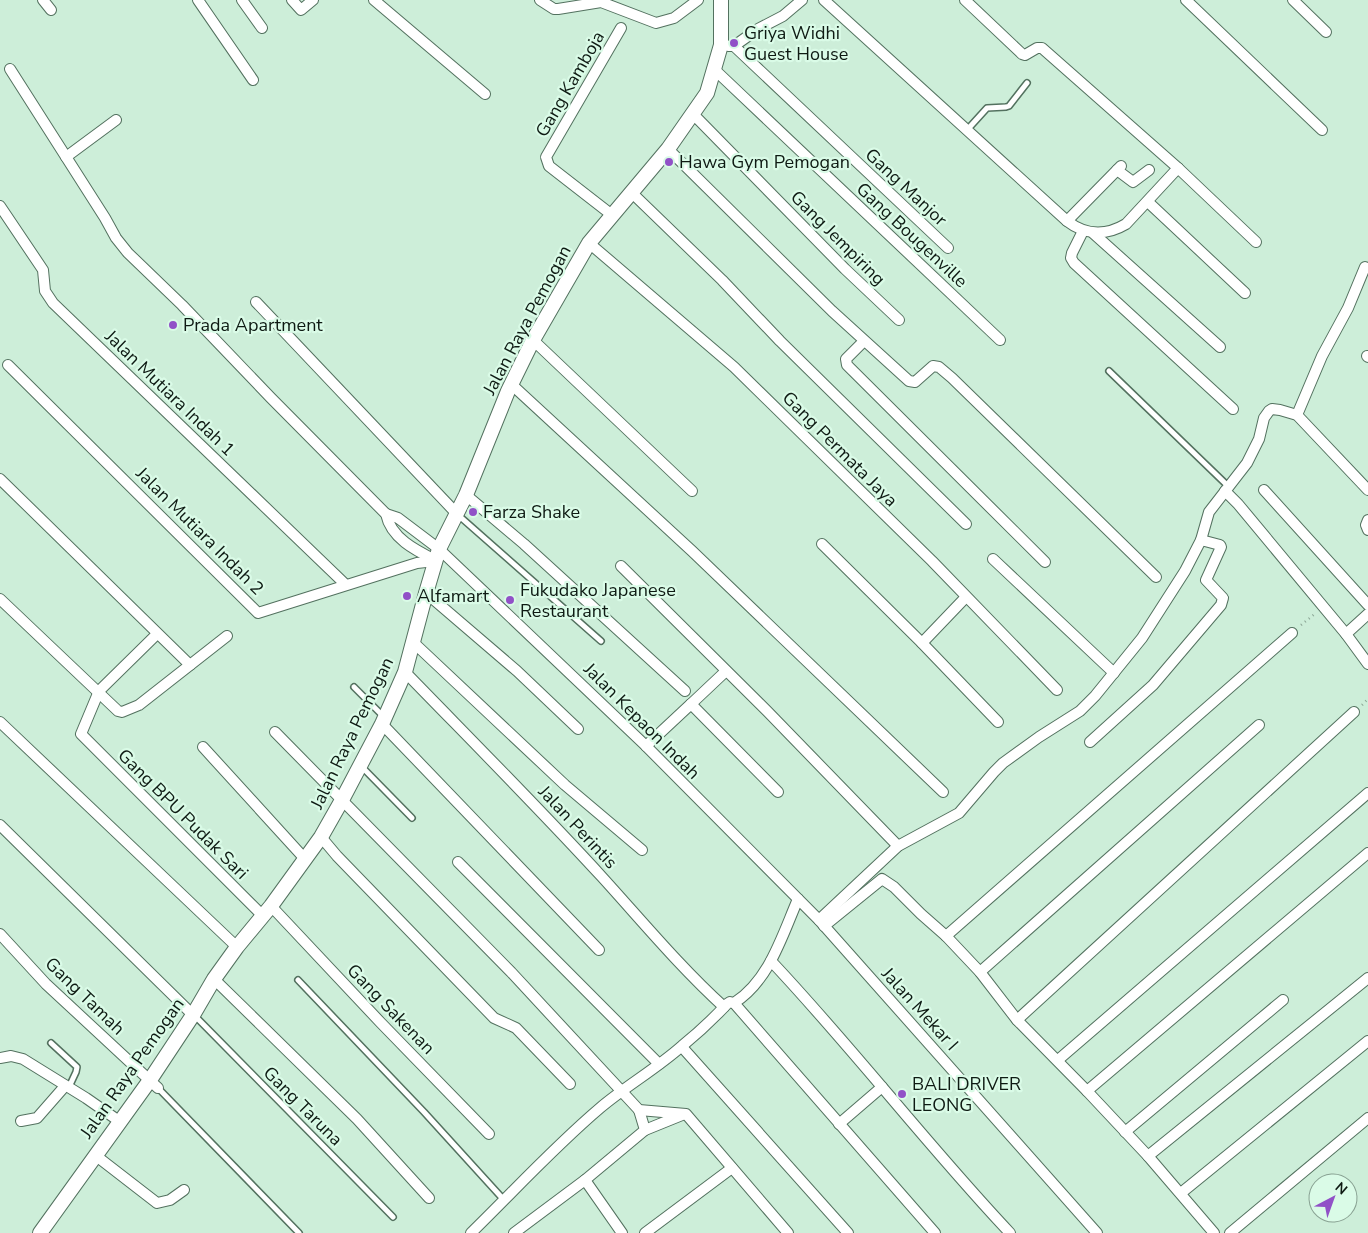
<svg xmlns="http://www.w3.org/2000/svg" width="1368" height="1233" font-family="'Nunito Sans',sans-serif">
<rect width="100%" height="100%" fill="#cdeed9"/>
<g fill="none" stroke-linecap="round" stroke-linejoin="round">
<g stroke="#53715f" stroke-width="8">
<g id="lane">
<path d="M967,130l20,-22 19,-1 3,-1 18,-23"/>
<path d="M1109,371l119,115"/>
<path d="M457,514l144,127"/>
<path d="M354,687l30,30"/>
<path d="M361,766l51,52"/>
<path d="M298,980l126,132 80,88"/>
<path d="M195,1016l198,201"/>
<path d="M51,1043l26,24 -1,5 -7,15"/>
<path d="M158,1088l141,145"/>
</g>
</g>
<g stroke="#53715f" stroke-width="12">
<g id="street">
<path d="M43,0l8,10"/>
<path d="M198,0l55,80"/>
<path d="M242,0l20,28"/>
<path d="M292,0l9,10 12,-10"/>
<path d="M374,0l111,94"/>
<path d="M540,0l14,9h4l43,-7 55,21 18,-5 24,-18"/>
<path d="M824,0l243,221c18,14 39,15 59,3l52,-56"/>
<path d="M965,0l57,54 3,1 12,-7h5l136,120 78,74"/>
<path d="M1186,0l136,130"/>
<path d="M1293,0l33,32"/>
<path d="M728,46h6l24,-17 25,-13 19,-16"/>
<path d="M734,46l214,202"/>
<path d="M10,69l95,149 11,20 12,15 54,52 89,93 115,116c5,24 29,36 49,46"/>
<path d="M715,70l285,270"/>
<path d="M693,114l152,155 54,51"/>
<path d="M668,149l164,162 77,70 6,1 18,-16 6,1 13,11 204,199"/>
<path d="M66,157l50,-37"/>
<path d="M1117,170l16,12 16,-12"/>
<path d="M631,192l91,88 58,61 186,183"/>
<path d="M1148,202l97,91"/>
<path d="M0,206l43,64 2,21 8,12 292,281"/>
<path d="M612,215l-63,-49 -3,-9 75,-129"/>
<path d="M1067,221l54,-55"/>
<path d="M1083,231l-11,22 -1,5 3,5 159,146"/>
<path d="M1093,233l127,114"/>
<path d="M589,243l145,124 198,194 125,129"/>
<path d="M256,302l201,212"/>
<path d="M533,340l159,151"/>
<path d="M864,341l-18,18 1,6 198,197"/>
<path d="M1367,356l1,1"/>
<path d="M8,365l250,248 159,-50 18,-2"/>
<path d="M511,384l181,167 251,241"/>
<path d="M1297,415l25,-59 26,-48 17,-41"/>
<path d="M0,479l190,186"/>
<path d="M1264,490l104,115"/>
<path d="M1225,491l13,13 108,130 22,30"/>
<path d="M466,495l58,49 161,147"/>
<path d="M386,514l12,4 41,31 207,197 173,174 278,313"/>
<path d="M1368,520l-2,5 2,5"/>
<path d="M822,544l100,99 76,79"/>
<path d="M993,559l121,114"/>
<path d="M621,566l147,146 130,134"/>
<path d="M426,593l91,78 61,58"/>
<path d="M0,599l118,112 4,1 17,-7 88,-69"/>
<path d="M157,634l-58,57 -18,43 182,182"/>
<path d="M1346,634l22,-20"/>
<path d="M414,643l151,142 77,65"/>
<path d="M922,643l44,-46"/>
<path d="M405,672c66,68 133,135 197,205 40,44 78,90 122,130"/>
<path d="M691,704l35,-33"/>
<path d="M0,722l237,225"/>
<path d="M382,724l217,226"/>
<path d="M275,732l236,240 128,138 47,4 102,119"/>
<path d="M1090,742l63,-57 68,-80 2,-7 -17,-18 15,-33 -1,-2 -19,-5"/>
<path d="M646,746l45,-42 87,88"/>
<path d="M203,747l102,112"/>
<path d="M0,825l193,190"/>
<path d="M321,837l16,19 157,162 22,10 54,56"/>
<path d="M458,862l201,202"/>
<path d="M271,906l110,117 108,111"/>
<path d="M819,920l79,-74 61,-33 35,-41 9,-9 36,-26 41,-26 15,-15 47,-58 43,-67 16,-31 8,-28 38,-49 12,-24 5,-21 5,-7 3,-2 8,1 17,5 71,75"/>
<path d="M824,926l58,-47 12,8 27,27 25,22 34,36 37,48 70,71 61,65 66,77"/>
<path d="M0,934l46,50 112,104"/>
<path d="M946,936l346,-303"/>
<path d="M771,961c83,88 156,184 239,272"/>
<path d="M980,972l279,-247"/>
<path d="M214,979l143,140 72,79"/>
<path d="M734,1003l201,230"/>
<path d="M1017,1020l337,-308"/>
<path d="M682,1047l166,186"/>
<path d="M0,1058l11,-2 12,3 63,39 33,23"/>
<path d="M1058,1060l310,-267"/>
<path d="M1087,1091l281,-238"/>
<path d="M21,1121l16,-3 28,-32"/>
<path d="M839,1124l43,-37"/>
<path d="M645,1130l37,-15"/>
<path d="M1125,1132l158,-132"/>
<path d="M95,1155l62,48 13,-3 14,-10"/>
<path d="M1148,1156l220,-178"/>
<path d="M585,1180l60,-50 -6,-20"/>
<path d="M1181,1193l187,-152"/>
<path d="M471,1233c43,-42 83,-86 129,-125 26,-22 56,-39 82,-62 16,-13 31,-27 45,-42l3,-2 4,1c35,-22 48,-67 64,-104"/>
<path d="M514,1233l71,-53 37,53"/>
<path d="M645,1233l87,-65"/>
<path d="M1230,1233l138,-115"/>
</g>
</g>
<g stroke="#53715f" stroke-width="16">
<path id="secondary" d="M40,1233l110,-153 43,-65 21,-36 23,-32 34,-41 50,-69 21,-37 40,-76 23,-52 21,-79 13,-44 27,-54 42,-104 25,-51 56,-97 79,-94 39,-56 14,-48v-45"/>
</g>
<g stroke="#8aa494" stroke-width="2.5" stroke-dasharray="1 4" stroke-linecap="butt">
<path d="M1301,625l15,-12"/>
<path d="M1362,705l6,-6"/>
</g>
<use href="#lane" stroke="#fff" stroke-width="5"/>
<use href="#street" stroke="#fff" stroke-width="10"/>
<use href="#secondary" stroke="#fff" stroke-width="14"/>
</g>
<g fill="#9151c7" stroke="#dafbe7" stroke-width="2">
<circle cx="734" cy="43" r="5"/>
<circle cx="669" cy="162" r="5"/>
<circle cx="173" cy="325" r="5"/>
<circle cx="473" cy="512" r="5"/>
<circle cx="407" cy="596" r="5"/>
<circle cx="510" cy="600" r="5"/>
<circle cx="902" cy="1094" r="5"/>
</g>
<g text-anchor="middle" stroke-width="4.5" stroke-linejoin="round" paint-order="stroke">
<g font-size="18" fill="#0e1a13" stroke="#dafbe7" text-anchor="start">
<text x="744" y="39">Griya Widhi<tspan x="744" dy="21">Guest House</tspan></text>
<text x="679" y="168">Hawa Gym Pemogan</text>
<text x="183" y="331">Prada Apartment</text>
<text x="483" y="518">Farza Shake</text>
<text x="520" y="596">Fukudako Japanese<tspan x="520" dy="21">Restaurant</tspan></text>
<text x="417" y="602">Alfamart</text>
<text x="912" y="1090">BALI DRIVER<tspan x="912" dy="21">LEONG</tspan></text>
</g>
<g font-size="18" fill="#0e1a13" stroke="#dafbe7">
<text transform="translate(570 84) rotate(-60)" y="6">Gang Kamboja</text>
<text transform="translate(906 187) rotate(43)" y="6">Gang Manjor</text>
<text transform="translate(912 235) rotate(43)" y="6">Gang Bougenville</text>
<text transform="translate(838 238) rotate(45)" y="6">Gang Jempiring</text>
<text transform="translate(527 320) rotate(-62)" y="6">Jalan Raya Pemogan</text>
<text transform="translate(170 393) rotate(44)" y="6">Jalan Mutiara Indah 1</text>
<text transform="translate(840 449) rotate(45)" y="6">Gang Permata Jaya</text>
<text transform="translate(200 531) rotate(45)" y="6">Jalan Mutiara Indah 2</text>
<text transform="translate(642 721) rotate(45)" y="6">Jalan Kepaon Indah</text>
<text transform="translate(352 733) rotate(-64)" y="6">Jalan Raya Pemogan</text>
<text transform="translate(183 814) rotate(45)" y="6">Gang BPU Pudak Sari</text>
<text transform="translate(578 827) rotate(47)" y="6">Jalan Perintis</text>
<text transform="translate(85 996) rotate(44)" y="6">Gang Tamah</text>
<text transform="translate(391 1009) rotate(46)" y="6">Gang Sakenan</text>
<text transform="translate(920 1009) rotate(48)" y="6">Jalan Mekar I</text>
<text transform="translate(132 1068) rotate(-55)" y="6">Jalan Raya Pemogan</text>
<text transform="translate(303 1106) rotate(45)" y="6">Gang Taruna</text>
</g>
</g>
<g transform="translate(1333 1198) rotate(41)"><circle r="24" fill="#dafbe7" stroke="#88a192"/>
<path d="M0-4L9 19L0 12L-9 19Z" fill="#9151c7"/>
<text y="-8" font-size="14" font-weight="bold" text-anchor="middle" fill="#0e1a13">N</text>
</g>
</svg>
